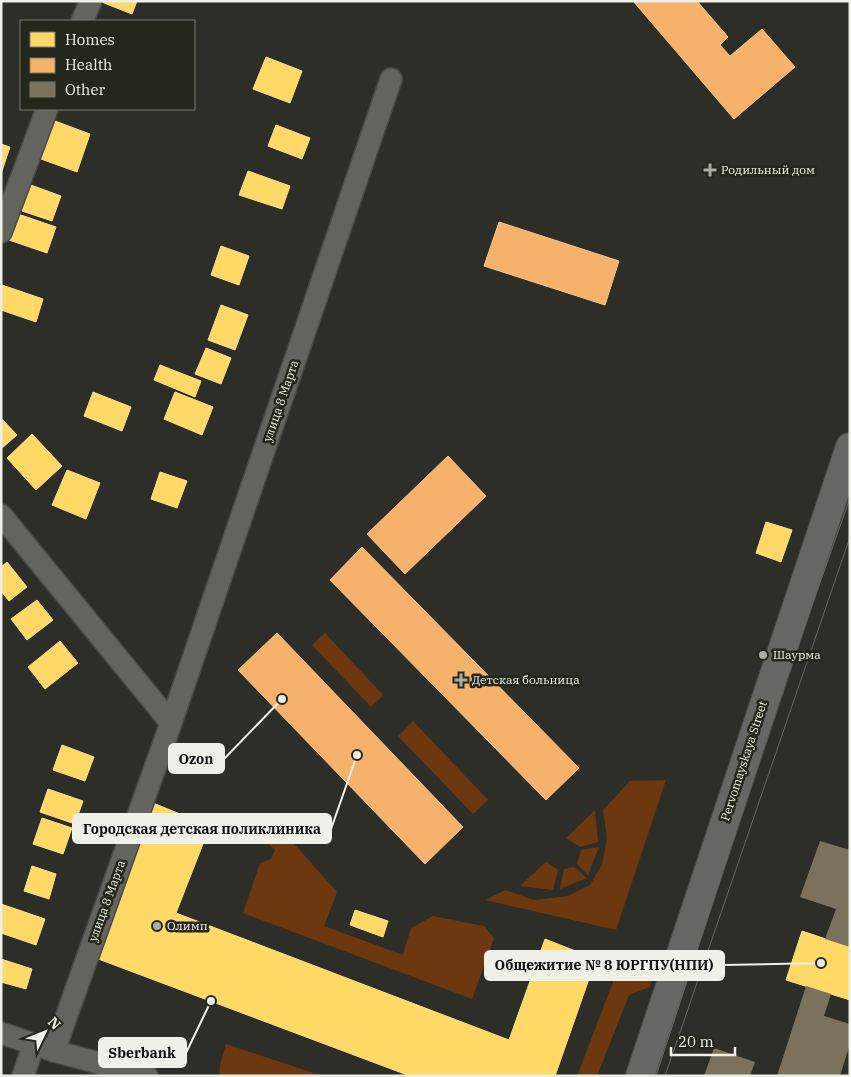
<svg xmlns="http://www.w3.org/2000/svg" width="851" height="1077" font-family="'IBM Plex Serif',serif">
<rect width="100%" height="100%" fill="#2d2e27"/>
<g fill="#6d3810">
<path d="M325,633l58,62 -12,12 -59,-62z"/>
<path d="M413,721l75,79 -15,14 -75,-78z"/>
<path d="M666,780l-50,150 -131,-30 20,-10 29,10 34,-4 22,-11 12,-20 5,-27 -4,-28 27,-29z"/>
<path d="M595,810l3,32 -18,5 -14,-9z"/>
<path d="M281,829l56,63 -13,34 79,29 8,-27 22,-12 51,10 10,12 -22,61 -229,-86 17,-50 11,-4 4,-9 -9,-9 6,-9z"/>
<path d="M599,847l-11,28 -11,-11 4,-14z"/>
<path d="M546,862l12,8 -5,20 -33,-4z"/>
<path d="M574,867l13,11 -27,11 4,-20z"/>
<path d="M623,956c21,6 30,5 27,31l-21,8 -32,81h-20z"/>
<path d="M226,1044l97,32h-104l1,-11z"/>
</g>
<g fill="#ffd966" stroke="#fae08d">
<path d="M99,1h38l-5,13z"/>
<path d="M266,57l36,14 -12,32 -37,-14z"/>
<path d="M55,121l35,13 -13,38 -36,-13z"/>
<path d="M276,125l34,13 -8,21 -34,-13z"/>
<path d="M1,144l9,3 -9,27z"/>
<path d="M248,171l42,15 -8,23 -43,-14z"/>
<path d="M31,185l30,11 -9,25 -30,-10z"/>
<path d="M18,214l38,13 -9,26 -38,-13z"/>
<path d="M221,246l28,10 -10,29 -28,-10z"/>
<path d="M2,285l41,14 -7,23 -35,-12z"/>
<path d="M221,305l27,10 -13,35 -27,-10z"/>
<path d="M206,348l25,10 -10,26 -26,-10z"/>
<path d="M160,365l41,16 -6,16 -41,-17z"/>
<path d="M93,392l38,15 -9,24 -38,-15z"/>
<path d="M175,392l38,15 -11,28 -38,-16z"/>
<path d="M1,418l16,17 -16,14z"/>
<path d="M32,434l30,32 -26,24 -29,-32z"/>
<path d="M67,470l33,13 -14,36 -34,-14z"/>
<path d="M160,472l27,9 -10,27 -26,-9z"/>
<path d="M766,522l26,8 -11,32 -25,-9z"/>
<path d="M7,562l20,25 -18,14 -8,-10v-24z"/>
<path d="M37,600l16,20 -26,20 -16,-21z"/>
<path d="M60,641l18,22 -33,26 -17,-22z"/>
<path d="M62,745l32,12 -9,24 -32,-11z"/>
<path d="M48,789l35,12 -8,23 -35,-12z"/>
<path d="M148,801l62,25 -34,87 333,127 36,-101 51,20 -41,117h-145l-317,-119z"/>
<path d="M42,818l30,10 -9,26 -30,-10z"/>
<path d="M32,866l24,8 -7,25 -25,-8z"/>
<path d="M1,904l44,15 -9,26 -35,-12z"/>
<path d="M355,910l33,11 -5,16 -33,-12z"/>
<path d="M802,931l48,16v53l-64,-20z"/>
<path d="M1,959l31,10 -6,20 -25,-7z"/>
</g>
<g fill="#f6b26b" stroke="#f4c590">
<path d="M633,1h64l31,36 -8,8 10,11 32,-27 33,38 -61,52z"/>
<path d="M499,222l120,39 -14,44 -121,-39z"/>
<path d="M448,456l38,40 -81,78 -38,-40z"/>
<path d="M362,547l217,221 -33,32 -216,-220z"/>
<path d="M277,633l186,194 -38,37 -187,-194z"/>
</g>
<g fill="#7a725c">
<path d="M820,841l30,9v97l-25,-8 11,-30 -36,-12z"/>
<path d="M806,986l25,8 -7,22 26,8v20l-10,32h-63z"/>
<path d="M714,1048l41,14 -5,14h-46z"/>
</g>
<g fill="none" stroke-linecap="round" stroke-linejoin="round">
<g stroke="#494a44" stroke-width="24">
<g id="minor">
<path d="M82,21l9,-20"/>
<path d="M1,232l46,-123"/>
<path d="M1,515l170,208"/>
<path d="M1,1033l53,18 93,25"/>
<path d="M54,1051l117,-328 220,-644"/>
<path d="M23,1076l11,-32"/>
</g>
</g>
<g stroke="#494a44" stroke-width="30">
<path id="secondary" d="M640,1076l210,-629"/>
</g>
<use href="#minor" stroke="#63645e" stroke-width="21"/>
<use href="#secondary" stroke="#656862" stroke-width="28"/>
<g stroke="#686963" stroke-width="1">
<path d="M656,1076l125,-383 69,-195"/>
<path d="M665,1076l185,-539"/>
</g>
</g>
<g fill="#abada4" stroke="#24271b" stroke-width="2">
<path d="M707.5 162.5h5v5h5v5h-5v5h-5v-5h-5v-5h5z"/>
<circle cx="763" cy="655" r="5"/>
<path d="M458.5 672.5h5v5h5v5h-5v5h-5v-5h-5v-5h5z"/>
<circle cx="157" cy="926" r="5"/>
</g>
<g text-anchor="middle" stroke-width="5" stroke-linejoin="round" paint-order="stroke">
<g font-size="12" fill="#eff1e8" stroke="#24271b" text-anchor="start">
<text x="721" y="174">Родильный дом</text>
<text x="773" y="659">Шаурма</text>
<text x="472" y="684">Детская больница</text>
<text x="167" y="930">Олимп</text>
</g>
<g font-size="12" fill="#eff1e8" stroke="#24271b">
<text transform="translate(281 401) rotate(-71)" y="4">улица 8 Марта</text>
<text transform="translate(744 761) rotate(-72)" y="4">Pervomayskaya Street</text>
<text transform="translate(107 901) rotate(-70)" y="4">улица 8 Марта</text>
</g>
</g>
<path fill="none" stroke="#eff1e8" stroke-width="2" d="M282 699L224 759M357 755L331 829M821 963L724 965M211 1001L186 1053"/>
<g fill="#eff1e8" stroke="#24271b" stroke-width="2">
<circle cx="282" cy="699" r="5"/>
<circle cx="357" cy="755" r="5"/>
<circle cx="821" cy="963" r="5"/>
<circle cx="211" cy="1001" r="5"/>
</g>
<g fill="#eff1e8" stroke="#eff1e8" stroke-width="2">
<rect x="169" y="744" width="55" height="29" rx="5"/>
<rect x="73" y="814" width="258" height="29" rx="5"/>
<rect x="485" y="951" width="239" height="29" rx="5"/>
<rect x="99" y="1038" width="87" height="29" rx="5"/>
</g>
<g font-size="14" text-anchor="middle" font-weight="bold" fill="#111">
<text x="196" y="764">Ozon</text>
<text x="202" y="834">Городская детская поликлиника</text>
<text x="604" y="970">Общежитие № 8 ЮРГПУ(НПИ)</text>
<text x="142" y="1058">Sberbank</text>
</g>
<rect width="851" height="1077" fill="none" stroke="#eff1e8" stroke-width="5"/>
<rect x="20" y="20" width="175" height="90" fill="#24271b" stroke="#75786d"/>
<rect x="30" y="32" width="25" height="15" fill="#ffd966" stroke="#75786d"/>
<text x="65" y="45" font-size="15" fill="#eff1e8">Homes</text>
<rect x="30" y="58" width="25" height="15" fill="#f6b26b" stroke="#75786d"/>
<text x="65" y="70" font-size="15" fill="#eff1e8">Health</text>
<rect x="30" y="82" width="25" height="15" fill="#7a725c" stroke="#75786d"/>
<text x="65" y="95" font-size="15" fill="#eff1e8">Other</text>
<g transform="translate(45 1032) rotate(47)" stroke="#24271b" stroke-width="4" paint-order="stroke">
<path d="M0-4L9 19L0 12L-9 19Z" fill="#eff1e8"/>
<text y="-8" font-size="14" font-weight="bold" text-anchor="middle" fill="#eff1e8">N</text>
</g>
<path d="M671 1047v8h64v-8" fill="none" stroke="#eff1e8" stroke-width="2.5"/>
<text x="678" y="1047" font-size="15" fill="#eff1e8" stroke="#24271b" stroke-width="4" paint-order="stroke">20 m</text>
</svg>
